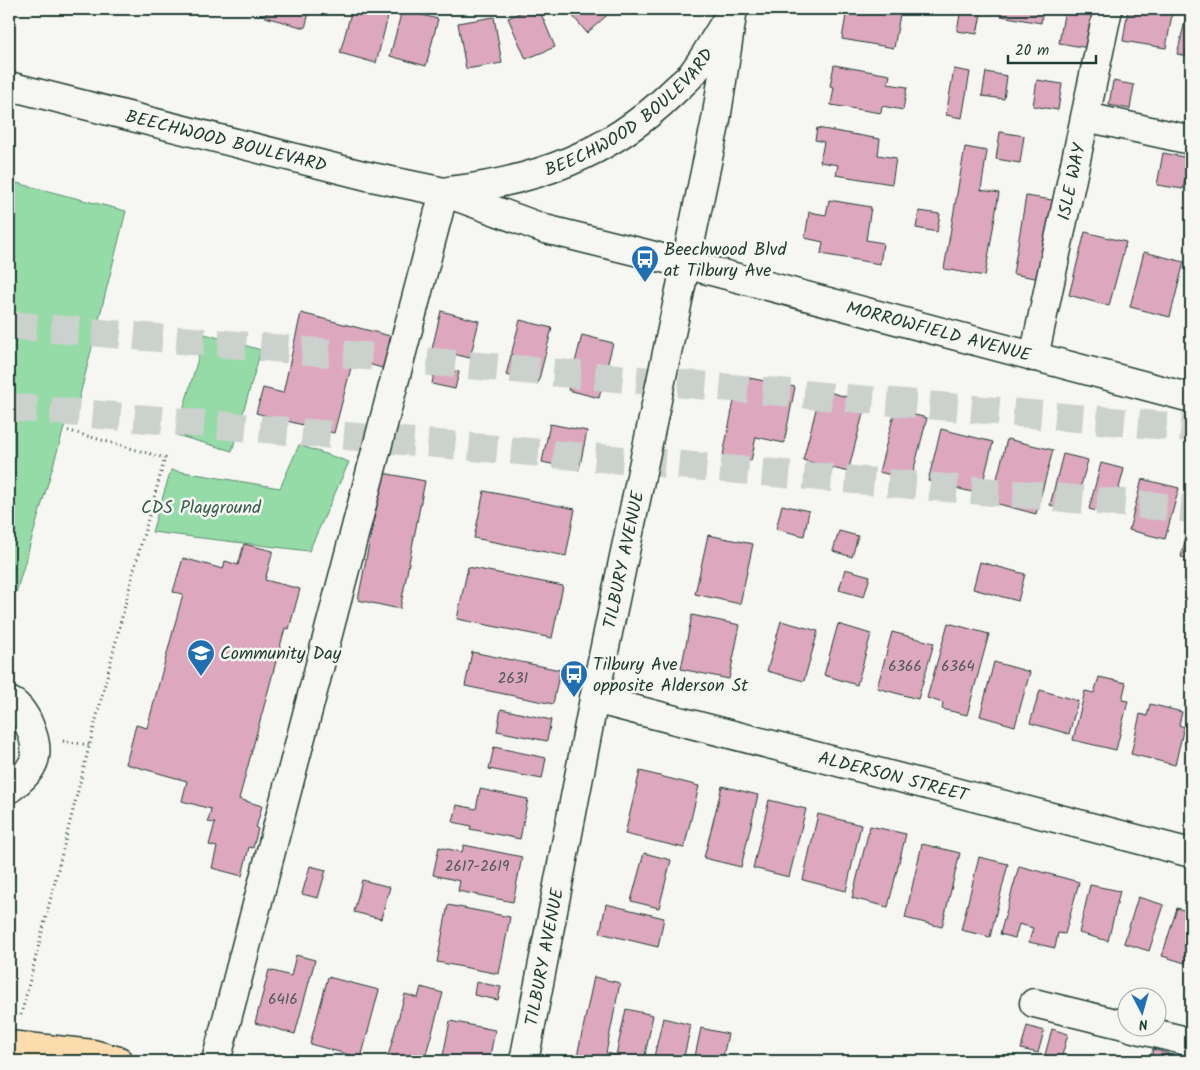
<svg xmlns="http://www.w3.org/2000/svg" width="1200" height="1070" font-family="Kalam,sans-serif">
<rect width="100%" height="100%" fill="#f6f6f2"/>
<filter id="ink" filterUnits="userSpaceOnUse"><feTurbulence type="fractalNoise" baseFrequency=".02" numOctaves="2"/><feDisplacementMap in="SourceGraphic" scale="10" xChannelSelector="R" yChannelSelector="G"/><feConvolveMatrix kernelMatrix="1 2 1 2 8 2 1 2 1" color-interpolation-filters="sRGB"/></filter>
<g filter="url(#ink)">
<g fill="#95dba8" stroke="#5a8c6e">
<path d="M9,181l117,30 -51,204 -7,-1 -52,179 -7,-4z"/>
<path d="M205,334l56,16 -29,101 -56,-16z"/>
<path d="M299,445l50,17 -40,89 -157,-19 19,-62 109,18z"/>
</g>
<g fill="#dda7be" stroke="#1f3d34">
<path d="M268,9h42l-5,19 -40,-11z"/>
<path d="M352,9h38l-14,54 -36,-10z"/>
<path d="M529,9h10l16,38 -29,12 -18,-41z"/>
<path d="M567,9h47l-27,24z"/>
<path d="M847,9h54l-7,39 -52,-9z"/>
<path d="M961,9h21l-5,25 -20,-3z"/>
<path d="M1002,9h41l-2,14 -40,-7z"/>
<path d="M1065,9h30l-6,39 -30,-5z"/>
<path d="M1128,9h45l-7,39 -43,-7z"/>
<path d="M1188,9h3v48l-14,-3z"/>
<path d="M402,10l36,9 -12,47 -36,-10z"/>
<path d="M494,17l8,46 -36,6 -8,-46z"/>
<path d="M834,65l56,10 -2,9 19,3 -4,23 -21,-4 -1,7 -50,-8 3,-18 -4,-1z"/>
<path d="M954,69l16,3 -8,46 -16,-3z"/>
<path d="M986,72l21,4 -3,23 -22,-3z"/>
<path d="M1037,80l25,4 -4,26 -25,-4z"/>
<path d="M1113,81l21,4 -4,24 -21,-4z"/>
<path d="M817,128l63,11 -2,16 18,3 -4,26 -56,-9 2,-10 -18,-3 4,-20 -9,-2z"/>
<path d="M1000,132l24,4 -4,27 -24,-4z"/>
<path d="M965,147l22,4 -6,39 18,3 -14,83 -41,-7z"/>
<path d="M1163,153l26,5 -6,31 -26,-4z"/>
<path d="M1026,196l33,5 -13,79 -33,-6z"/>
<path d="M829,200l42,7 -5,33 17,3 -3,21 -59,-10 2,-12 -18,-4 4,-26 17,3z"/>
<path d="M919,211l21,3 -3,18 -21,-4z"/>
<path d="M1085,232l41,10 -17,64 -40,-11z"/>
<path d="M1144,252l40,10 -14,55 -40,-10z"/>
<path d="M1191,302v23l-5,-2z"/>
<path d="M441,311l38,10 -9,37 -38,-9z"/>
<path d="M301,313l97,25 -8,32 -37,-10 -19,73 -78,-20 7,-25 20,5z"/>
<path d="M520,320l32,8 -14,55 -32,-8z"/>
<path d="M582,335l31,8 -14,55 -31,-8z"/>
<path d="M435,367l24,5 -4,17 -23,-5z"/>
<path d="M739,376l56,11 -11,56 -28,-6 -5,24 -28,-6z"/>
<path d="M821,390l45,12 -18,70 -45,-12z"/>
<path d="M895,410l32,8 -16,62 -32,-8z"/>
<path d="M550,424l37,7 -8,39 -37,-8z"/>
<path d="M941,429l52,13 -13,52 -52,-13z"/>
<path d="M1007,439l46,11 -17,64 -45,-12z"/>
<path d="M1063,454l25,6 -14,51 -24,-6z"/>
<path d="M1101,463l23,6 -12,46 -23,-6z"/>
<path d="M383,473l42,8 -25,128 -42,-9z"/>
<path d="M1142,479l37,9 -14,51 -36,-9z"/>
<path d="M484,491l91,18 -9,47 -92,-18z"/>
<path d="M782,505l27,6 -5,25 -28,-7z"/>
<path d="M1191,517v42l-10,-2z"/>
<path d="M839,531l19,5 -6,21 -19,-6z"/>
<path d="M708,535l45,9 -13,60 -45,-10z"/>
<path d="M244,544l29,7 -8,29 35,9 -11,40 -4,-1 -46,171 23,7 -6,22 2,1 -5,19 -4,-1 -7,29 -30,-8 5,-21 -8,-2 6,-22 -7,-1 3,-13 -29,-8 5,-20 -61,-17 10,-39 11,3 36,-134 -10,-2 10,-34 40,11 2,-8 13,4z"/>
<path d="M980,562l45,12 -7,27 -45,-12z"/>
<path d="M468,567l95,19 -11,52 -95,-19z"/>
<path d="M845,569l25,7 -6,21 -25,-7z"/>
<path d="M692,615l48,10 -11,54 -48,-10z"/>
<path d="M781,621l37,10 -14,50 -37,-10z"/>
<path d="M948,623l41,11 -22,81 -25,-6 1,-6 -16,-5z"/>
<path d="M838,624l33,10 -14,51 -33,-10z"/>
<path d="M892,632l42,11 -16,56 -41,-11z"/>
<path d="M472,652l88,18 -7,34 -88,-18z"/>
<path d="M994,662l36,10 -15,54 -35,-10z"/>
<path d="M1099,677l27,6 -4,17 6,1 -12,49 -43,-10 12,-49 9,2z"/>
<path d="M1040,690l38,11 -9,33 -39,-11z"/>
<path d="M1150,704l32,8 -3,13 5,2 -9,38 -44,-11 9,-40 7,2z"/>
<path d="M501,709l50,11 -4,21 -50,-10z"/>
<path d="M494,747l52,11 -4,21 -53,-10z"/>
<path d="M640,771l59,15 -15,62 -59,-14z"/>
<path d="M722,786l36,9 -17,72 -37,-9z"/>
<path d="M480,789l48,10 -8,40 -50,-10 1,-3 -18,-4 4,-17 19,4z"/>
<path d="M769,800l37,9 -17,68 -36,-9z"/>
<path d="M818,814l43,11 -15,66 -43,-11z"/>
<path d="M870,826l36,8 -18,73 -36,-9z"/>
<path d="M922,844l38,9 -18,74 -37,-9z"/>
<path d="M464,845l58,12 -9,45 -55,-11 2,-10 -27,-6 6,-28 23,5z"/>
<path d="M644,853l27,7 -12,48 -28,-7z"/>
<path d="M979,857l29,7 -18,73 -29,-7z"/>
<path d="M310,866l16,4 -8,28 -16,-4z"/>
<path d="M1019,866l60,16 -14,52 -7,-1 -3,15 -26,-6 4,-14 -14,-4 -4,14 -15,-4z"/>
<path d="M362,880l28,7 -9,32 -27,-7z"/>
<path d="M1090,885l30,6 -12,50 -29,-8z"/>
<path d="M1138,897l26,8 -15,46 -25,-8z"/>
<path d="M606,904l58,14 -6,29 -58,-14z"/>
<path d="M448,905l62,12 -11,57 -62,-12z"/>
<path d="M1177,908l14,4v29l-6,22 -23,-7z"/>
<path d="M296,955l19,5 -20,74 -40,-11 14,-53 22,6z"/>
<path d="M328,977l51,13 -18,68 -51,-14z"/>
<path d="M594,977l26,6 -14,70 10,2 10,-46 27,6 -9,46h-68z"/>
<path d="M476,982l25,5 -3,13 -24,-5z"/>
<path d="M421,987l22,6 -19,68 -37,-1 18,-66 13,4z"/>
<path d="M663,1018l28,7 -8,36h-30z"/>
<path d="M450,1021l45,9 -6,31h-47z"/>
<path d="M1027,1026l17,5 -6,22 -17,-4z"/>
<path d="M701,1028l27,6 -6,27h-28z"/>
<path d="M1052,1029l16,5 -7,25 -16,-4z"/>
<path d="M1153,1049l16,5 -2,7h-17z"/>
</g>
<g fill="none" stroke-linecap="round" stroke-linejoin="round">
<g stroke="#cbd1cc" stroke-width="28" stroke-dasharray="28 14" stroke-linecap="butt">
<path d="M9,325l1182,103"/>
<path d="M9,407l1182,102"/>
</g>
<g stroke="#1f3d34" stroke-width="31">
<g id="minor">
<path id="s1" d="M9,86l358,90 77,16 101,37 102,25 544,144"/>
<path d="M1086,117l105,23"/>
<path id="s2" d="M449,191c86,-10 159,-36 222,-97 7,-7 16,-14 22,-21 13,-17 23,-37 35,-55"/>
<path id="s3" d="M1034,357l74,-348"/>
<path id="s4" d="M594,699l597,154"/>
<path d="M9,701c8,2 14,12 18,19 15,34 11,47 -18,69"/>
<path d="M1034,1003l94,23"/>
<path d="M1133,1028l58,14"/>
<path d="M216,1061l228,-869"/>
<path id="s5" d="M524,1061l70,-362 122,-579 17,-111"/>
</g>
</g>
<g stroke="#1f3d34" stroke-width="31">
<path id="major" d="M9,1045l84,9 26,7"/>
</g>
<g stroke="#1f3d34" stroke-width="3" stroke-dasharray="1 4" stroke-linecap="butt">
<path d="M63,741l26,4"/>
<path d="M21,1015l114,-449 30,-108 -99,-28"/>
</g>
<use href="#minor" stroke="#f6f6f2" stroke-width="28"/>
<use href="#major" stroke="#fcdcac" stroke-width="28"/>
</g>
</g>
<defs>
<g id="bus-pin" transform="scale(1.4375)"><path d="M0 17L-7.5 6A9.5 9.5 0 1 1 7.5 6Z" fill="#1f6fb2" stroke="#f6f6f2"/><path d="M-5-6H5V4H4V6H2V4H-2V6H-4V4H-5ZM-3.5-4V0h7V-4ZM-3.5 1.2v1.5H-2V1.2ZM2 1.2v1.5H3.5V1.2Z" fill="#fff"/></g>
<g id="school-pin" transform="scale(1.4375)"><path d="M0 17L-7.5 6A9.5 9.5 0 1 1 7.5 6Z" fill="#1f6fb2" stroke="#f6f6f2"/><path d="M0-5L7-2L0 1L-7-2ZM-4 1L0 2.5L4 1V4Q0 6-4 4Z" fill="#fff"/></g>
</defs>
<g fill-rule="evenodd">
<use href="#bus-pin" x="645" y="259"/>
<use href="#school-pin" x="201" y="653"/>
<use href="#bus-pin" x="574" y="674"/>
</g>
<g text-anchor="middle" stroke-width="5" stroke-linejoin="round" paint-order="stroke">
<g font-size="15" fill="#4e5856">
<text x="905" y="671">6366</text>
<text x="958" y="671">6364</text>
<text x="513" y="683">2631</text>
<text x="477" y="871">2617-2619</text>
<text x="283" y="1004">6416</text>
</g>
<g font-size="18" fill="#1f3d34" stroke="#f6f6f2">
<text dy="6" stroke="none"><textPath href="#s2" startOffset="202">BEECHWOOD BOULEVARD</textPath></text>
<text dy="6" stroke="none"><textPath href="#s1" startOffset="224">BEECHWOOD BOULEVARD</textPath></text>
<text dy="6" stroke="none"><textPath href="#s3" startOffset="179">ISLE WAY</textPath></text>
<text dy="6" stroke="none"><textPath href="#s1" startOffset="962">MORROWFIELD AVENUE</textPath></text>
<text dy="6" stroke="none"><textPath href="#s5" startOffset="511">TILBURY AVENUE</textPath></text>
<text dy="6" stroke="none"><textPath href="#s4" startOffset="309">ALDERSON STREET</textPath></text>
<text dy="6" stroke="none"><textPath href="#s5" startOffset="106">TILBURY AVENUE</textPath></text>
</g>
<g font-size="18" fill="#1f3d34" stroke="#f6f6f2" text-anchor="start">
<text x="664" y="255">Beechwood Blvd<tspan x="664" dy="21">at Tilbury Ave</tspan></text>
<text x="220" y="659">Community Day</text>
<text x="593" y="670">Tilbury Ave<tspan x="593" dy="21">opposite Alderson St</tspan></text>
</g>
<g font-size="18" fill="#375d4b" stroke="#f6f6f2">
<text x="201" y="513">CDS Playground</text>
</g>
</g>
<rect width="1200" height="1070" fill="none" stroke="#f6f6f2" stroke-width="30"/>
<rect x="15" y="15" width="1170" height="1040" fill="none" stroke="#1f3d34" stroke-width="2" filter="url(#ink)"/>
<g transform="translate(1142 1012) rotate(174)"><circle r="24" fill="#f6f6f2" stroke="#a0aca6"/>
<path d="M0-4L9 19L0 12L-9 19Z" fill="#1f6fb2"/>
<text y="-8" font-size="14" font-weight="bold" text-anchor="middle" fill="#1f3d34">N</text>
</g>
<path d="M1008 55v8h88v-8" fill="none" stroke="#1f3d34" stroke-width="2.5"/>
<text x="1015" y="55" font-size="15" fill="#1f3d34" stroke="#f6f6f2" stroke-width="4" paint-order="stroke">20 m</text>
</svg>
